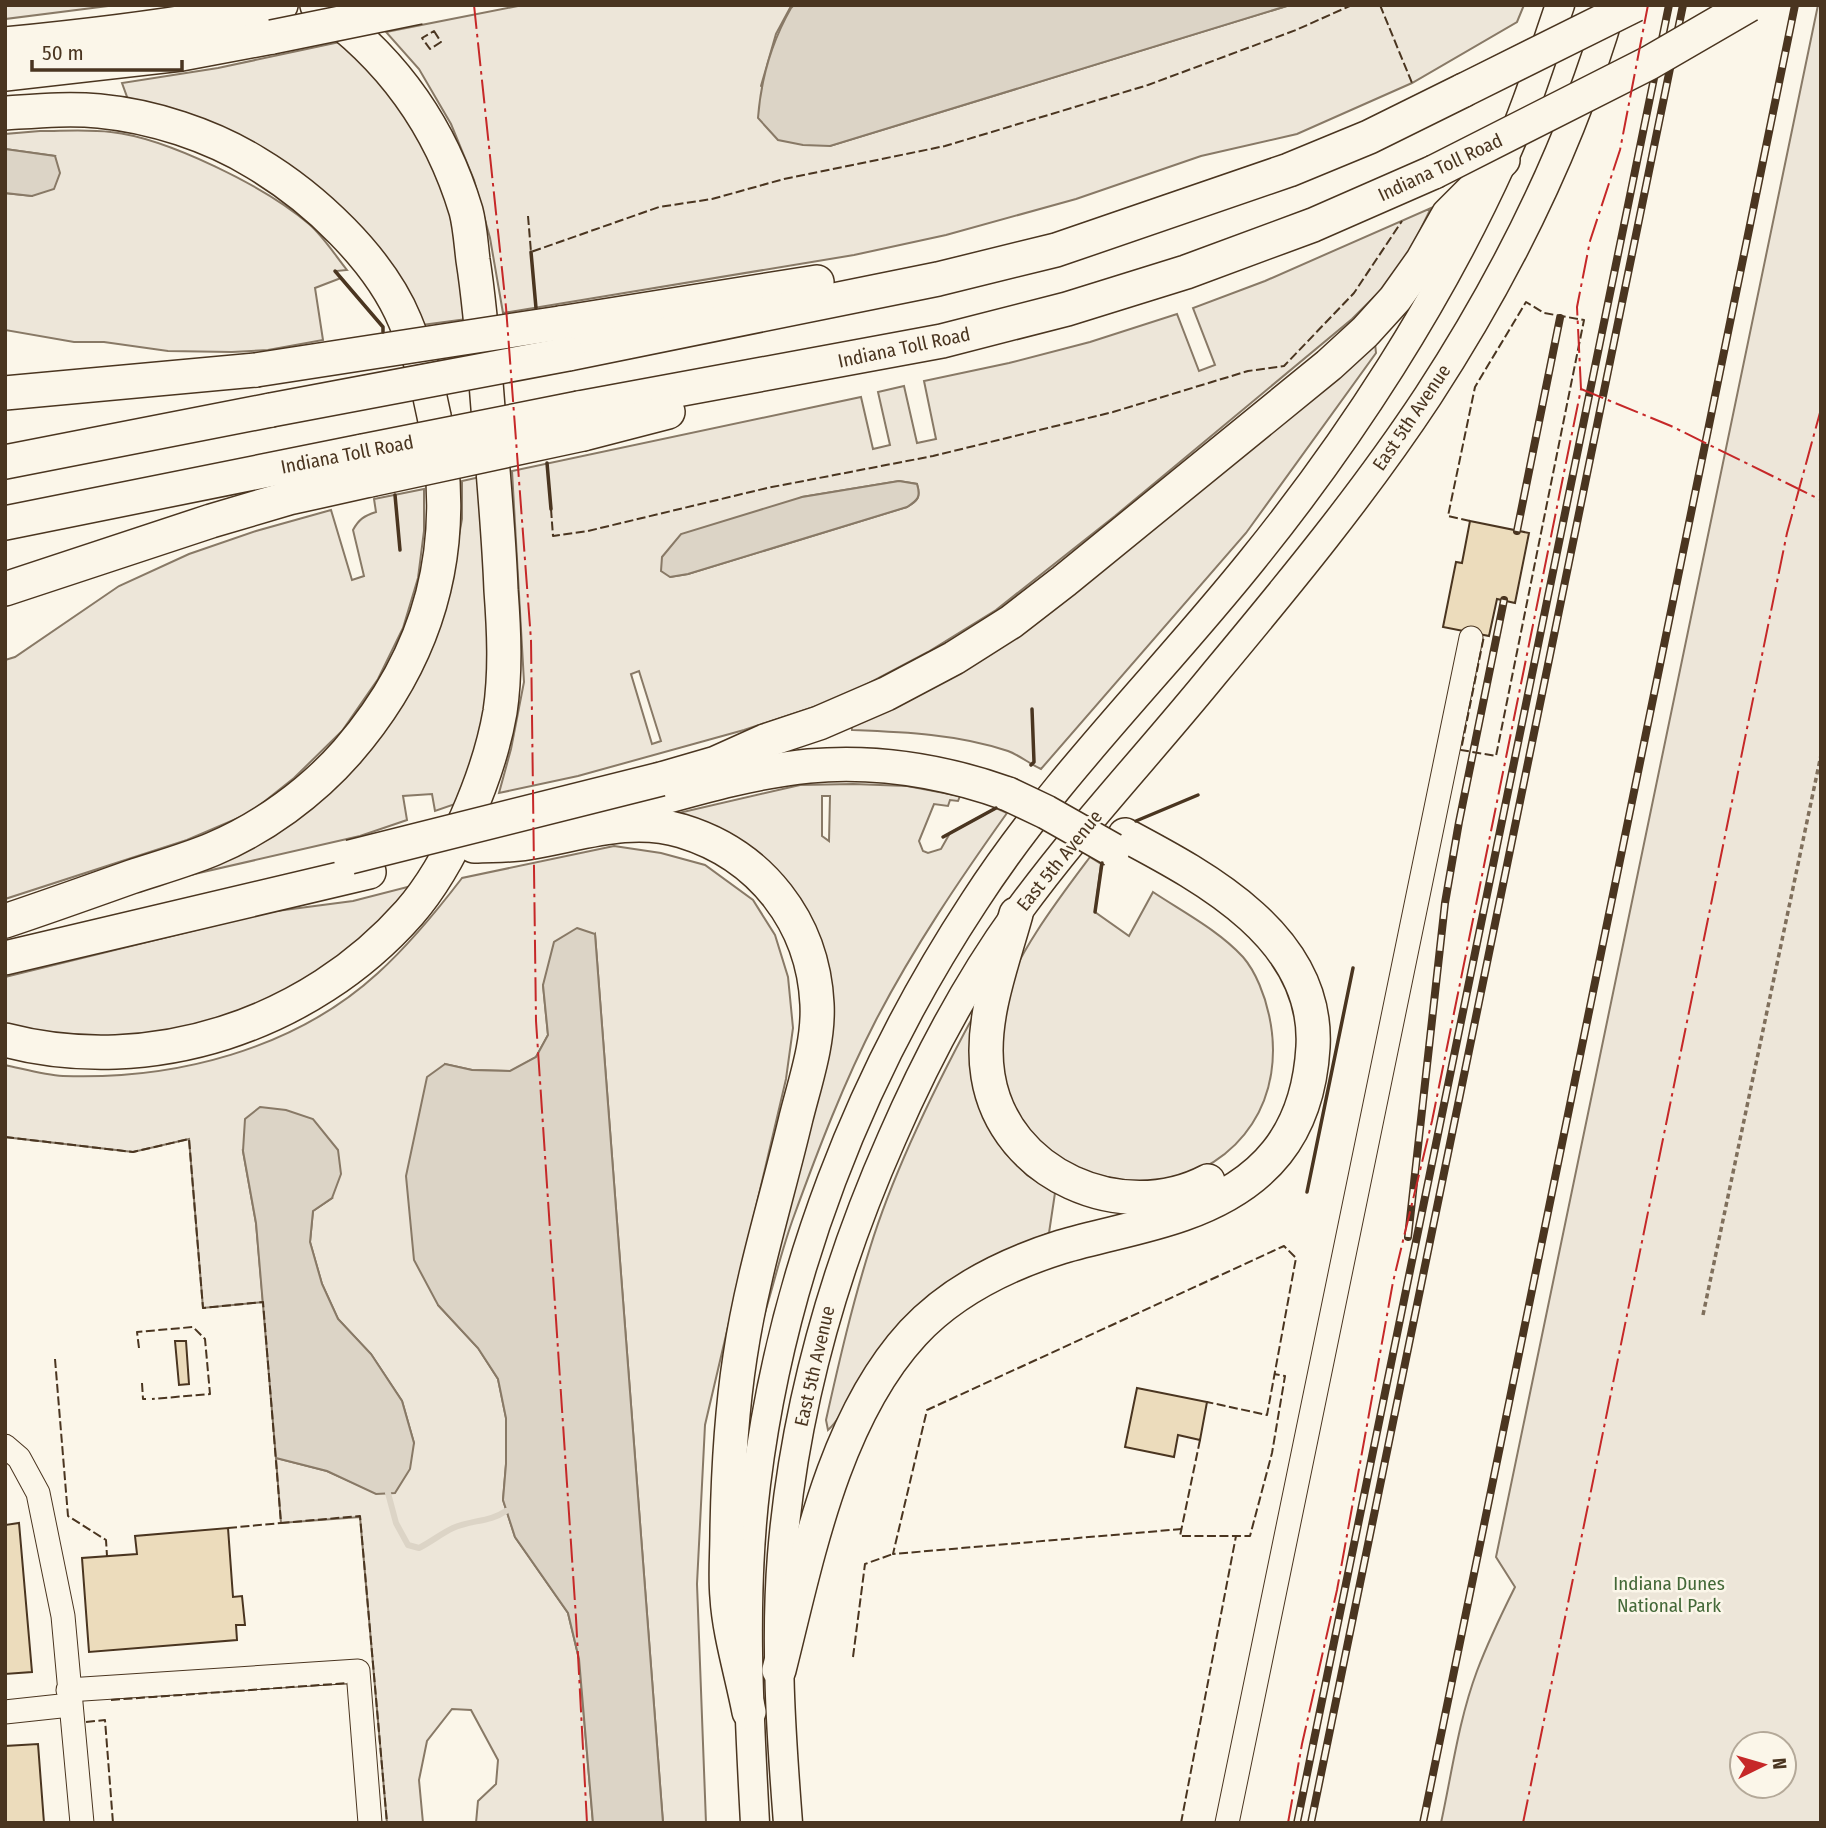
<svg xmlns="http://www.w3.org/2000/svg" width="1826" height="1828" font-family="'Fira Sans Condensed',sans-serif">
<rect width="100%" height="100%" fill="#fbf6e9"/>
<g fill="#ede6d9" stroke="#887966" stroke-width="2" fill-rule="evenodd">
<path d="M5,5h111l-111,14z"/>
<path d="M523,5h271l-4,3 -14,26 -15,52 69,60 460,-141h234l-7,17 -105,61 -115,51 -96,22 -125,43 -130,36 -92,20 -351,58 -13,-75 -16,-58 -23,-56 -32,-55 -33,-37z"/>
<path d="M1818,5h3v1818h-380c11,-51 18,-104 36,-152 11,-29 24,-56 38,-84l-19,-30zM1742,1744h42v42h-42z"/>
<path d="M349,40l65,87 38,84 15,108 -45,6 -64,-94 -228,-126 -8,-22 96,-15z"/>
<path d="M40,131c23,0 48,-2 71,1 56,6 155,55 198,92 14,12 26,31 38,46l-11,1 5,7 -26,10 8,52 -55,10 -36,2 -64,-1 -64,-9h-30l-69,-12v-137l27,3 23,-40 -50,-7v-15z"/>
<path d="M1431,208l-20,41 -22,33 -37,37 -237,197 -119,94 -68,42 -87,46 -97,32 -166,46 -79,17 12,-44 13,-67 -12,-211 349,-74 12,52 17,-4 -12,-53 26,-6 13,57 19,-4 -12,-58 85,-18 81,-21 87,-28 22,57 16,-6 -22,-57 72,-27zM899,481l18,3c4,13 1,17 -10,23l-219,67 -18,3 132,-80zM639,671l22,70 -9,3 -21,-70z"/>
<path d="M1375,343l1,10 -130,180 -205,236c-11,-5 -22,-14 -33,-18 -50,-17 -104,-19 -156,-21l-1,-7z"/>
<path d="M480,477l12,178 -3,51 -31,97 -23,8 -3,-17 -29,2 4,24 -47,16 -196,45 133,-67 156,-245 9,-50v-38z"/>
<path d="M424,489v42l-6,47 -15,50 -25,51 -36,52 -48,47 -44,35 -63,27 -182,59v-239l10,-3 104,-71 70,-32 67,-23 75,-21 21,70 12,-4 -11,-46c6,-11 11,-14 23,-18l-2,-13z"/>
<path d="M853,784l54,2 53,10 -2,5 -8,-1 -2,6 -14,-2 -15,37 4,10 5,2 13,-4 9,-16 46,-25 11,5c-47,66 -93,134 -131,207 -32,62 -58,130 -82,196 -17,46 -26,96 -44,142l68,-290 -10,-139 -138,-114 130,-30zM822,796h8l-1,45 -7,-5z"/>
<path d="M614,846l47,7 44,12 48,35 22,35 13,42 5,51 -7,51 -81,346 -8,159 9,239h-43l-68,-889 -52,51 5,50 -12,22 -25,14 -39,-1 -27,-6 -7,241 40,43 20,31 8,39v46l-3,36 12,37 53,76 11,46 14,164h-117l2,-22 18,-17 2,-24 -27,-50 -19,-1 -25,32 -8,39 4,43h-36l-27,-306 -79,6 -5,-65 51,13 49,22 38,-50 -12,-42 -31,-47 -33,-35 -16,-35 -12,-42 3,-31 19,-13 -89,-47 13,72 7,79 -60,6 -14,-169 -56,13 -128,-15v-72c19,4 39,10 58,11 111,4 231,-26 315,-103 32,-29 58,-61 84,-95z"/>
<path d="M1090,857l11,7 -6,48 34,24 24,-44c30,20 65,38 90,65 13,15 22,39 26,58 18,81 -26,153 -111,168 -14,2 -33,-2 -47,-5 -49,-10 -79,-31 -99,-77 -3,-8 -9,-17 -10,-25 -2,-11 0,-25 0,-37 1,-12 -1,-26 1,-37 9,-43 60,-109 87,-145z"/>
<path d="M419,884l-36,41 -80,63 -145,53 -153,-11v-53l264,-65 84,-11z"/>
<path d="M975,1013l11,108 19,32 22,22 28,18 -6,40c-49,20 -95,40 -134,76 -18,17 -33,38 -47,58 -14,18 -24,49 -40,63l-2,-10c13,-58 26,-115 44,-172 24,-78 66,-163 105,-235z"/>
</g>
<g fill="#dcd4c6" stroke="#887966" stroke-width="2">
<path d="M794,5h496l-460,141 -27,-1 -25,-5 -20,-22c3,-40 13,-75 33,-110z"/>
<path d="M5,149l50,7 5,17 -6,16 -22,7 -27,-3z"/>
<path d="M899,481l18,3c4,13 1,16 -10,23l-219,67 -18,3 -9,-6 1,-14 19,-23 121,-37z"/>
<path d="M577,928l18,6 68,889h-70l-14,-164 -11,-46 -53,-76 -12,-37 3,-36v-46l-8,-39 -20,-31 -40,-43 -24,-45 -8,-84 21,-99 18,-13 27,6 38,1 26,-14 12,-22 -5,-50 11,-43z"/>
<path d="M260,1107l26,3 27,9 25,31 3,24 -9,24 -19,13 -3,31 12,42 16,35 33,35 31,47 12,42 -4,26 -15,24 -19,1 -49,-23 -51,-13 -20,-235 -13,-72 2,-32z"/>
</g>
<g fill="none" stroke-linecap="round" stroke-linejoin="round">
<path stroke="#dcd4c6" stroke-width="6" d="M388,1493l8,30 12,22 11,3c12,-6 23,-15 34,-20 18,-8 37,-6 53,-17"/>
</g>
<g fill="#ecdcbc" stroke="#4a3520" stroke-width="2">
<path d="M1470,521l59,12 -14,70 -18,-4 -8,37 -46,-9 13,-65 6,1z"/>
<path d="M175,1341h11l3,43 -10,1z"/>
<path d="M1137,1388l70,14 -7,38 -22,-5 -4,22 -49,-10z"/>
<path d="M19,1523l13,149 -27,2v-149z"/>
<path d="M228,1528l5,69 9,-1 3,29h-9l1,15 -148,12 -7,-94 55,-4 -2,-18z"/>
<path d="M38,1744l6,79h-39v-77z"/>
</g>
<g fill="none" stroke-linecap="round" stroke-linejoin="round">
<g stroke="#4a3520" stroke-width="25">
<g id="minor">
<path d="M5,1446l14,12 19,35 25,123 19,207"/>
<path d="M68,1690l290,-19 12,152"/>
<path d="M5,1712l65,-7"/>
<path d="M1227,1823l244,-1185"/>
</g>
</g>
<g stroke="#4a3520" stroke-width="31">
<g id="major">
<path d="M755,1823c-6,-112 -13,-227 1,-339 26,-209 103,-407 218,-582 80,-124 187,-228 279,-343 97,-120 187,-259 250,-399 23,-50 39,-103 57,-155"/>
<path d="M788,1823c-7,-89 -13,-180 -6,-268 12,-146 51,-284 110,-417 34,-78 75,-156 125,-225 61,-84 132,-159 197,-239 75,-90 150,-181 214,-278 79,-121 144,-252 184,-391"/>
</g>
</g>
<g stroke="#4a3520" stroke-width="36">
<g id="highway">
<path d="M5,44c93,-9 185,-20 276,-39"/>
<path d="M5,74l176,-20 91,-17"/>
<path d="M5,113c31,-2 63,-5 94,-2 53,5 112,24 157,52 57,34 123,95 149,158 13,30 23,63 29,95 27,127 -2,238 -87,336 -35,40 -84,76 -134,97 -26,11 -55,19 -82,28 -42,15 -84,30 -126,44"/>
<path d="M560,323l257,-41"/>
<path d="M568,354l370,-75 118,-29 233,-80 80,-33 95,-47"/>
<path d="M5,393l251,-23"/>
<path d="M579,408l363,-67 125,-32 119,-37 127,-47 121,-53"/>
<path d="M583,434l85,-22"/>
<path d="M5,462l266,-52"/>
<path d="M5,523l358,-72"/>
<path d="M5,589l206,-68 78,-23 81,-18"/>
<path d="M661,779l55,-16 49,-22 54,-18 67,-29 68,-36 57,-36 53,-41 265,-216 36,-33 30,-33 27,-38 26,-46 55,-55"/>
<path d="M606,813c66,-17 134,-40 203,-47 68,-6 135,5 199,28"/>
<path d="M474,846c18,-1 36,0 53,-3 52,-8 102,-28 155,-12 79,24 131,91 135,173 2,38 -12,78 -21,114 -19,80 -44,158 -56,239 -9,58 -12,117 -13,175 0,21 -2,44 0,65 2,36 15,78 22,115"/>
<path d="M1016,914c-14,51 -37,108 -28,162 16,99 134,150 220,105"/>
<path d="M5,958l364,-86"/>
<path d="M5,1040c146,38 305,-15 404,-127 43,-49 80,-138 91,-201 6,-40 4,-82 1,-122 -2,-53 -7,-105 -11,-158 -5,-57 -8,-115 -17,-172 -2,-16 -3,-34 -7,-49 -26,-86 -76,-155 -149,-206"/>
<path d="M779,1670c28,-111 54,-250 134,-337 39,-42 94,-69 148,-86 40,-12 83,-19 122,-33 82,-29 125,-80 130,-167 6,-109 -107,-169 -188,-212"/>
</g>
</g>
<path stroke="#7f6f5c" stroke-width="3.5" stroke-dasharray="5 3.5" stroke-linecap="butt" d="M1703,1315l118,-560"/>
<use href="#minor" stroke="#fbf6e9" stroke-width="23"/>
<use href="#major" stroke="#fbf6e9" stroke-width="28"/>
<use href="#highway" stroke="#fbf6e9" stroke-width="33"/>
<g stroke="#4a3520" stroke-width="8">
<g id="rail">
<path d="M1517,531l43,-213"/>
<path d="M1408,1237l37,-334 14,-81 45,-222"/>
<path d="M1297,1823l372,-1818"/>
<path d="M1311,1823l372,-1818"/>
<path d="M1423,1823l372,-1818"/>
</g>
</g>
<use href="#rail" stroke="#fbf6e9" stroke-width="5" stroke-dasharray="16" stroke-linecap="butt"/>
<g stroke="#4a3520" stroke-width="36" stroke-linecap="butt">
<g id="highway-bridge">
<path d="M272,37l147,-30"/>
<path d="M1464,90l171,-85"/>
<path d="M1434,172l215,-109 100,-58"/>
<path d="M256,370l304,-47"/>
<path d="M271,410l297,-56"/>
<path d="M363,451l216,-43"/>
<path d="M370,480l213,-46"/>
<path d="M1008,794l38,18 67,38"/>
<path d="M350,857l311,-78"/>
</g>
</g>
<use href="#highway-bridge" stroke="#fbf6e9" stroke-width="33"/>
<g stroke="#4a3520" stroke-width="2" stroke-dasharray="9 3.5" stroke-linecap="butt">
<path d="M1380,5l32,78"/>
<path d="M434,31l7,11 -11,7 -8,-11z"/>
<path d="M528,216l3,36 128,-45 53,-8 72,-20 161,-33 203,-61 148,-55 56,-25"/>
<path d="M551,509l2,27 35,-5 179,-43 166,-32 180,-44 135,-41 36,-5 70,-73 48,-72"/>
<path d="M1470,521l-22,-5 27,-129 51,-85 18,11 40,7 -88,436 -35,-6 23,-114"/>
<path d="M5,1137l128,15 56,-13 14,169 60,-6 18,221 79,-7 27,307"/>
<path d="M139,1348l-2,-16 56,-5 12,12 5,55 -58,5"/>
<path d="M55,1359l13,157 38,24 1,16"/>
<path d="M142,1383l1,16h3"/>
<path d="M1200,1440l-20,96h70l22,-83 13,-77 -11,-2"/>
<path d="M228,1528l53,-5"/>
<path d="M1182,1529l-289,25 34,-144 357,-164 12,12 -29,157 -60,-13"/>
<path d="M853,1657l12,-93 28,-10"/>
<path d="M111,1700l237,-17"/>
<path d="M86,1722l19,-2 8,103"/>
<path d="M1181,1823l55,-287"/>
</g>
<g stroke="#4a3520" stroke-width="3.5">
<path d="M531,252l5,56"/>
<path d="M335,271l48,56v5"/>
<path d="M547,463l4,46"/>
<path d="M395,495l5,55"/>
<path d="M1031,765l3,-3 -2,-53"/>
<path d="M1136,821l62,-26"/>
<path d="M943,837l53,-29"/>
<path d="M1095,912l7,-49"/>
<path d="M1307,1192l46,-224"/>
</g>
<g stroke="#c62828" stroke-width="2" stroke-dasharray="24 5 3.5 5" stroke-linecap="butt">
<path d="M474,5l32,302 25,333 5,381 40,597 11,205"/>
<path d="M1581,389l90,37 150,74"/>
<path d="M1288,1823l14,-79 35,-154 56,-308 39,-161 149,-732 -4,-82 13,-66 30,-91 28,-145"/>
<path d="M1523,1823l264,-1290 34,-124"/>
</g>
</g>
<g text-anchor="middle" stroke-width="5" stroke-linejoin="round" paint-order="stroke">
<g font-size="19" fill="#4a3520" stroke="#fbf6e9">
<text transform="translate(1440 167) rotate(-25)" y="7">Indiana Toll Road</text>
<text transform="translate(904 347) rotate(-12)" y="7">Indiana Toll Road</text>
<text transform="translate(1411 417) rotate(-56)" y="7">East 5th Avenue</text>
<text transform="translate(347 454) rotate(-11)" y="7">Indiana Toll Road</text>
<text transform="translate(1059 860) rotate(-51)" y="7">East 5th Avenue</text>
<text transform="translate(814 1366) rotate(-77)" y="7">East 5th Avenue</text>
</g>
<g font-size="19" fill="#436837" stroke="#fbf6e9">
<text x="1669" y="1590">Indiana Dunes<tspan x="1669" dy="22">National Park</tspan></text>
</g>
</g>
<rect width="1826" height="1828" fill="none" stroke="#4a3520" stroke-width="14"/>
<g transform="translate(1763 1765) rotate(85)"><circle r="33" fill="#fbf6e9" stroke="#b4a999" stroke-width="2"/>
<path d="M0-5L12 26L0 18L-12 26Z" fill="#c62828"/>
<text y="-10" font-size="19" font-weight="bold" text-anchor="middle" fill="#4a3520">N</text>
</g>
<path d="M32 60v10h150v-10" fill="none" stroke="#4a3520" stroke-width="3.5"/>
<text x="42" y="60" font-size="21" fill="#4a3520" stroke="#fbf6e9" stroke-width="5" paint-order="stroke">50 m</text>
</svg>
